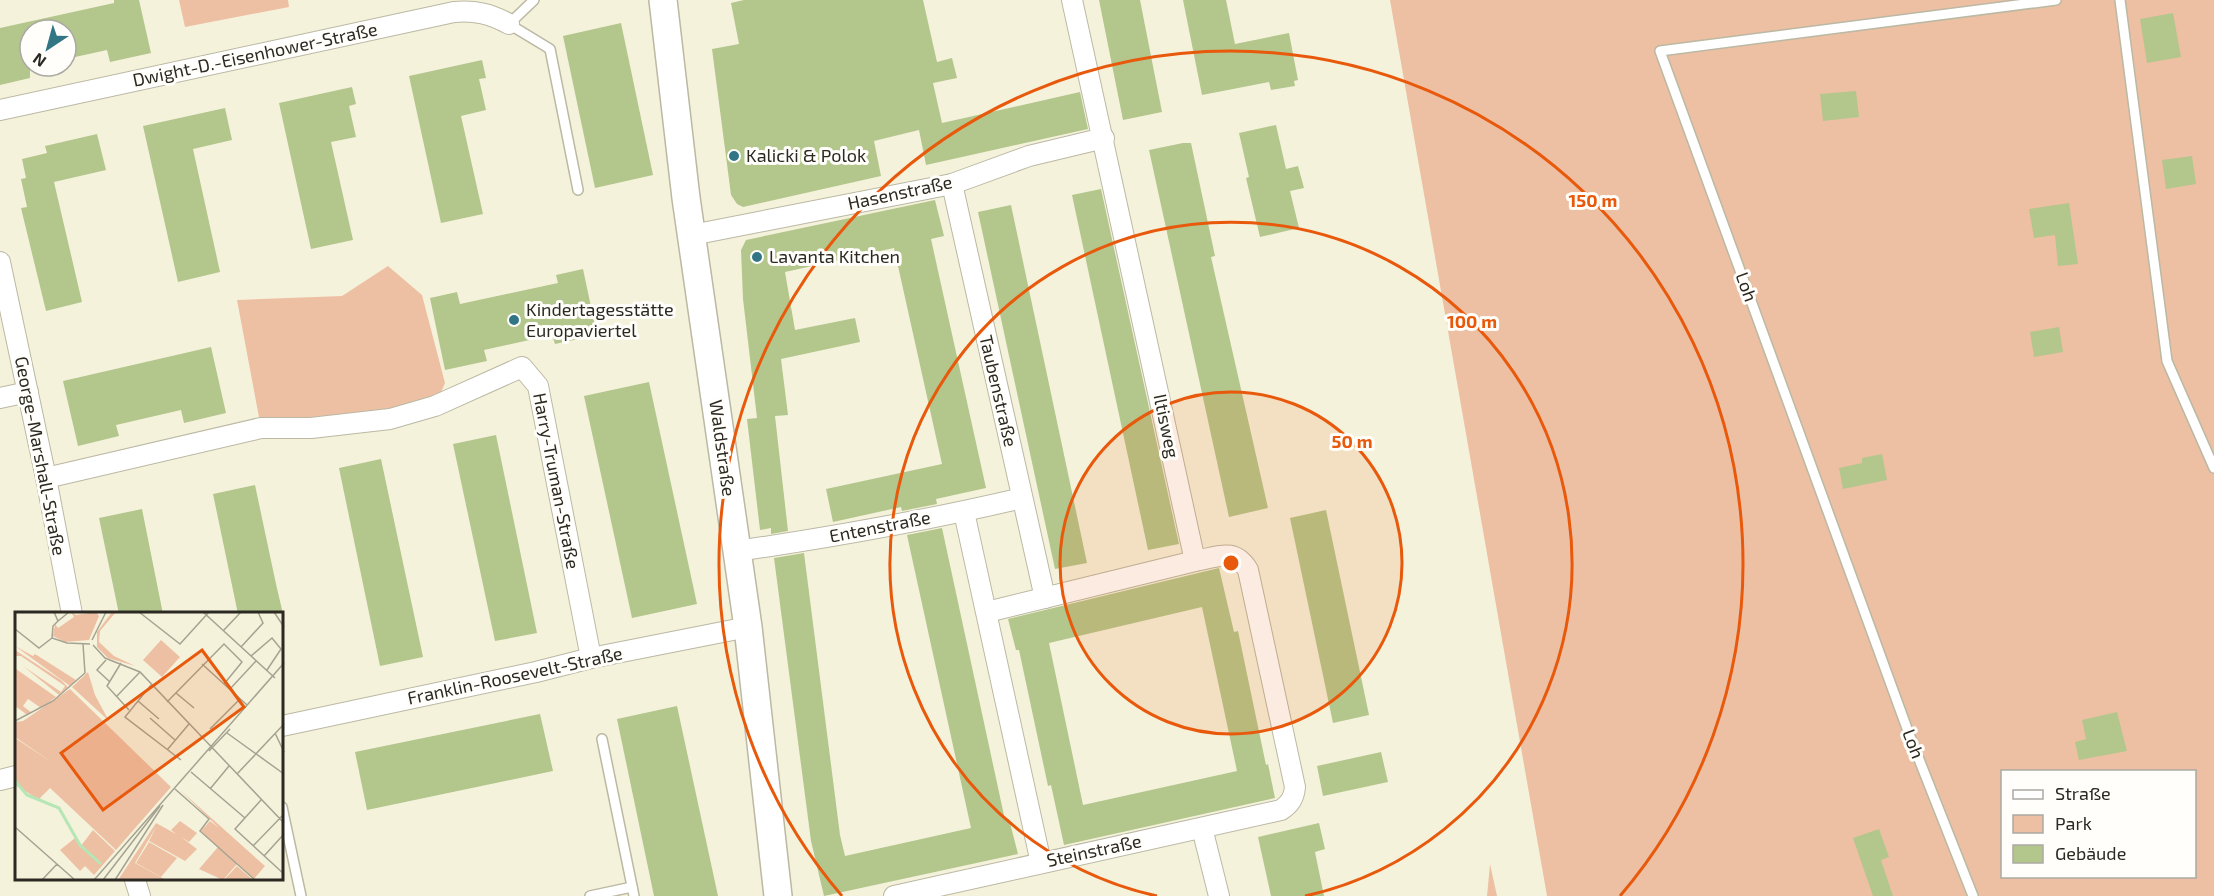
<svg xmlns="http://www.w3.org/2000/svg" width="2214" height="896" font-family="'Exo 2',sans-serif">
<rect width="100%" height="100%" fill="#f5f2dc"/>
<g fill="#edc0a4" fill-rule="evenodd">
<path d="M179,0h109l1,7 -104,20z"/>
<path d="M1390,0h824v896h-667zM2002,772h192v104h-192z"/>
<path d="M388,266l34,29 23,88 -10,23 -174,22 -24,-128 105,-4z"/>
<path d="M1490,864l7,32h-10z"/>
</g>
<g fill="#b3c68c" fill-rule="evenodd">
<path d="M114,0h25l12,53 -41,9 -3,-12 -41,9v-29h-36v48l-30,7v-57l114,-25z"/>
<path d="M744,0h179l14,62 15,-4 5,20 -24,5 9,40 138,-31 8,37 -162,36 -7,-35 -45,11 7,35 -138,31 -6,-3 -6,-9 -19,-146 27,-5 -8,-41z"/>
<path d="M1099,0h41l22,112 -39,8z"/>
<path d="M1183,0h43l9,44 54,-11 9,47 -4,1 1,5 -24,4 -2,-8 -67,13z"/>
<path d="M2173,13l8,44 -34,6 -7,-44z"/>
<path d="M621,23l32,152 -58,13 -32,-152z"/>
<path d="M482,60l4,18 -7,1 7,31 -25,6 22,98 -42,9 -32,-147z"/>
<path d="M352,87l4,17 -7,2 7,31 -25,5 22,98 -42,9 -32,-146z"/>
<path d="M1856,91l3,26 -36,4 -3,-27z"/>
<path d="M225,108l7,32 -39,9 27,123 -42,10 -35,-156z"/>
<path d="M1276,125l10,44 12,-3 6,22 -14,3 9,37 -39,9 -14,-59 3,-1 -10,-44z"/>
<path d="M97,134l9,36 -52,12 28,120 -36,9 -25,-103 6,-1 -6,-28 5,-1 -4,-19 25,-6 -2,-7z"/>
<path d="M1183,143h8l24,113 -4,1 57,251 -39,9 -80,-367z"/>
<path d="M2192,156l4,28 -30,5 -4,-29z"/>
<path d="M1101,189l78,355 -31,6 -76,-355z"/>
<path d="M935,200l9,36 -13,3 55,249 -50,11 1,5 -35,7 -1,-4 -68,15 -7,-33 116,-25 -48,-216 -109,24 10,58 60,-12 5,24 -79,17 7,56 -13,1 13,115 -17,3v-6l-11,2 -13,-111 10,-1 -14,-119 -2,-49 5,-10z"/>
<path d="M2069,203l9,61 -20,2 -3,-31 -21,3 -5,-29z"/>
<path d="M1011,205l76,358 -32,6 -77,-357z"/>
<path d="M583,269l14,66 -42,9 -3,-9 -68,15 3,11 -42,9 -15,-72 27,-6 3,12 98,-21 -2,-8z"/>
<path d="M2059,327l4,25 -29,5 -4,-25z"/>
<path d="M211,347l15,66 -42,10 -3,-13 -65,15 3,11 -41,10 -15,-65z"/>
<path d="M649,382l48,222 -65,14 -48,-222z"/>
<path d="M496,435l41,198 -42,8 -42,-197z"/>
<path d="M1882,454l5,26 -44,9 -4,-21 23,-5v-5z"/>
<path d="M381,459l42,198 -43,9 -41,-198z"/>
<path d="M255,485l21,99 7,30h-45l-25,-120z"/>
<path d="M142,509l21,105h-44l-20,-96z"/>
<path d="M1326,510l43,205 -36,8 -43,-205z"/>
<path d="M942,528l63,292 4,-1 9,35 -194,42 -13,-55 -37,-283 30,-5 36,282 5,21 126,-28 -64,-293z"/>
<path d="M1219,568l15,64 4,-1 28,134 2,-1 7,34 -211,47 -13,-60 -3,1 -29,-136h-3l-8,-31zM1202,607l35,164 -154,34 -34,-162z"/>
<path d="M677,706l41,190h-64l-37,-177z"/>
<path d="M2117,712l10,39 -48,9 -4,-18 11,-3 -4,-19z"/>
<path d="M540,714l13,57 -186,39 -12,-58z"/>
<path d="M1381,752l7,30 -65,14 -6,-30z"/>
<path d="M1319,823l6,26 -10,3 9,44h-53l-13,-59z"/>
<path d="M1879,829l10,28 -8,3 12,36h-20l-20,-58z"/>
</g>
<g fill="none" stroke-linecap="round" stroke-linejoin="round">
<g stroke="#bbb8a3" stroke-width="12">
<g id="lane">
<path d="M534,0l-25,24 41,25 28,141"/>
<path d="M2120,0l47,361 47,107"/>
<path d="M602,739l32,157"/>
<path d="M282,807l19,89"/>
<path d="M590,896l42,-9"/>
<path d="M1973,896l-64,-162 -249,-683 396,-51"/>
</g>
</g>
<g stroke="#bbb8a3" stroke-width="22">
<g id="street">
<path d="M1072,0l123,561"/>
<path d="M0,110l454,-98c21,-2 37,2 55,12"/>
<path d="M952,184l93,414"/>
<path d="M692,235l260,-51 77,-28 75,-18"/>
<path d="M0,262l46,216 26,136"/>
<path d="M0,398l28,-6"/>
<path d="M46,478l215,-50h50l79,-9 45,-13 87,-39 16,19 53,272"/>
<path d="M964,512l77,351"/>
<path d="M737,551c96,-14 191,-31 285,-53"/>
<path d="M282,726l254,-54 55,-14 157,-31"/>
<path d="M0,780l16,-4"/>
<path d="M1202,828l17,68"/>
<path d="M135,880l5,16"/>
<path d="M894,896l387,-86c9,-6 13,-12 14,-23l-47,-217c-14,-23 -30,-13 -53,-9l-208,51"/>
</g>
</g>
<g stroke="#bbb8a3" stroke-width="30">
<path id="secondary" d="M663,0l23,198 62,429 30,269"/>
</g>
<use href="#lane" stroke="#fff" stroke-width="9"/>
<use href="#street" stroke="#fff" stroke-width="20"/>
<use href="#secondary" stroke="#fff" stroke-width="27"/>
</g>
<circle cx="1231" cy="563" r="171" fill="#e8590c" fill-opacity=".12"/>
<g fill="none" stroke="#e8590c" stroke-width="3">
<circle cx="1231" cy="563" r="171"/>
<path d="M1157 896A341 341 0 1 1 1305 896"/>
<path d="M842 896A512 512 0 1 1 1620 896"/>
</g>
<g fill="#327685" stroke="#fffefa" stroke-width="2">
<circle cx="734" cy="156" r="6"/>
<circle cx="757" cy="257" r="6"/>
<circle cx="514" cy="320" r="6"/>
</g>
<g text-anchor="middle" stroke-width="6" stroke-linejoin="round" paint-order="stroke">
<g font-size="18" fill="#2b2921" stroke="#fffefa">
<text transform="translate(255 55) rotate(-12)" y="6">Dwight-D.-Eisenhower-Straße</text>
<text transform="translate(900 193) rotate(-12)" y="6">Hasenstraße</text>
<text transform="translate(1746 287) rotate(70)" y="6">Loh</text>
<text transform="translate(998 391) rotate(77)" y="6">Taubenstraße</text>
<text transform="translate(1166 426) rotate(78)" y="6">Iltisweg</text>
<text transform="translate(722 448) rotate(82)" y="6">Waldstraße</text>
<text transform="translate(40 456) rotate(79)" y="6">George-Marshall-Straße</text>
<text transform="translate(556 481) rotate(79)" y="6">Harry-Truman-Straße</text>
<text transform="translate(880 527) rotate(-11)" y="6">Entenstraße</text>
<text transform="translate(515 676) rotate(-12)" y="6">Franklin-Roosevelt-Straße</text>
<text transform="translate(1913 744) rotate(69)" y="6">Loh</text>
<text transform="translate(1094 851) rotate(-12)" y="6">Steinstraße</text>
</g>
<g font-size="18" fill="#2b2921" stroke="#fffefa" text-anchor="start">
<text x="746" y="162">Kalicki &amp; Polok</text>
<text x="769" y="263">Lavanta Kitchen</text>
<text x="526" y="316">Kindertagesstätte<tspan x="526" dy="21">Europaviertel</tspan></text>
</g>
</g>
<g transform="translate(15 612)">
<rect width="268" height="268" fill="#f5f2dc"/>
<path d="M56,0l5,3 20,-3 3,4 -10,24 -24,2 -12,-6 2,-12 3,4 16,-11zM97,0h4l-16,19 -1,11 15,14 21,10 -27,-8 -11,-11v-15zM146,28l19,17 -18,20 -19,-17zM0,34l18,10 2,-2 41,26 -6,6zM0,38l46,30 7,7 -9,8 -36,-29 38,26 4,-6 -44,-30h-6zM1,57l40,28 -15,11 -13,-9 -5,7 9,7 -6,1 -11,-8zM73,60l7,23 14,26 -37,-34zM55,77l101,98 -55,63 -66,-62 -10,10 3,4 -28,-17v-47l38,25 -38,-26v-15l8,-1zM164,177l86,77 -11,13 -17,-15 -14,16 -24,-11 19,-22 -17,-16 9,-10 9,7zM165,209l17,12 -8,9 -8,-5 16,12 -12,12 -36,-20 7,-14 -21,36 31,17h-48l38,-57 20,11 -5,-4zM78,218l22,21 -21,24 -9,-9 -5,5 -20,-21 15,-12 5,9zM134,230l28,16 -16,19 -25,-14zM222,254l1,1 15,13h-29z" fill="#edc0a4"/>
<path fill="none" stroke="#b5e6b6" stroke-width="3" d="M0,169l12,14 32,13 21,37 21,19"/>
<path fill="none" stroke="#a4a291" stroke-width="1.5" d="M39,0l4,9 11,-9M124,0l41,32 29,-32M188,0l72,66M259,0l10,15M43,9l-5,5 -1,12 15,5 23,1M0,17l24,19 13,-10M208,19l18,-19M77,28l14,-28M78,33l12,13 35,14 144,151M226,35l22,-24 -5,-11M236,44l21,-18 9,11 -14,21M91,48l-9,10 13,12M106,51l-14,23 22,24M187,52l45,41M136,73l-26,32 56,43M215,77l26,-28M161,81l18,15M102,84l23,-24M123,89l21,18M152,90l57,-58 18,18 -18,22M135,106l25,22M0,109l38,-20 32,-28 -2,-29M195,117l30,-30M212,121l57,41M260,121l9,19M152,138l22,-26M194,139l21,-22M176,160l54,46M222,162l47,-50M160,177l34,30 -9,12 55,49M195,177l19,-23M246,188l-26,29 49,45M0,215l60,53M238,234l31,-32M249,244l20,-22M27,268l15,-16M79,268l190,-217M88,268l57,-74M100,268l48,-75"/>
<path fill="#e8590c" fill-opacity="0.15" stroke="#e8590c" stroke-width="3" d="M187,38l42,57 -141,103 -42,-57z"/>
<rect width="268" height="268" fill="none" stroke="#2b2921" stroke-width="3"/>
</g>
<circle cx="1231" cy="563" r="9" fill="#e8590c" stroke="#fffefa" stroke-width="3"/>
<g font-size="18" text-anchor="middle" font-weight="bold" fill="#e8590c" stroke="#fffefa" stroke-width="6" stroke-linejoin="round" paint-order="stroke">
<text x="1593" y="207">150 m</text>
<text x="1472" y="328">100 m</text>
<text x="1352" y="448">50 m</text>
</g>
<rect x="2001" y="770" width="195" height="108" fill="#fffefa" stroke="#aaa9a3" stroke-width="1.5"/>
<rect x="2013" y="790" width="30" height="9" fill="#ffffff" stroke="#aaa9a3" stroke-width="1.5"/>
<text x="2055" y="800" font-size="18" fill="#2b2921">Straße</text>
<rect x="2013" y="815" width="30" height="18" fill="#edc0a4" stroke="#aaa9a3" stroke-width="1.5"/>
<text x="2055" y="830" font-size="18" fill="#2b2921">Park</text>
<rect x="2013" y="845" width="30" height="18" fill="#b3c68c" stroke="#aaa9a3" stroke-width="1.5"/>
<text x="2055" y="860" font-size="18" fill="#2b2921">Gebäude</text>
<g transform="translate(48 48) rotate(216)"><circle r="28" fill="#fffefa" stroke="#aaa9a3" stroke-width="1.5"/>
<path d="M0-4.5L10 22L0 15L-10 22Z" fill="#327685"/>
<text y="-9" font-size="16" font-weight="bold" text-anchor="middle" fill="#2b2921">N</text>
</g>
</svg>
